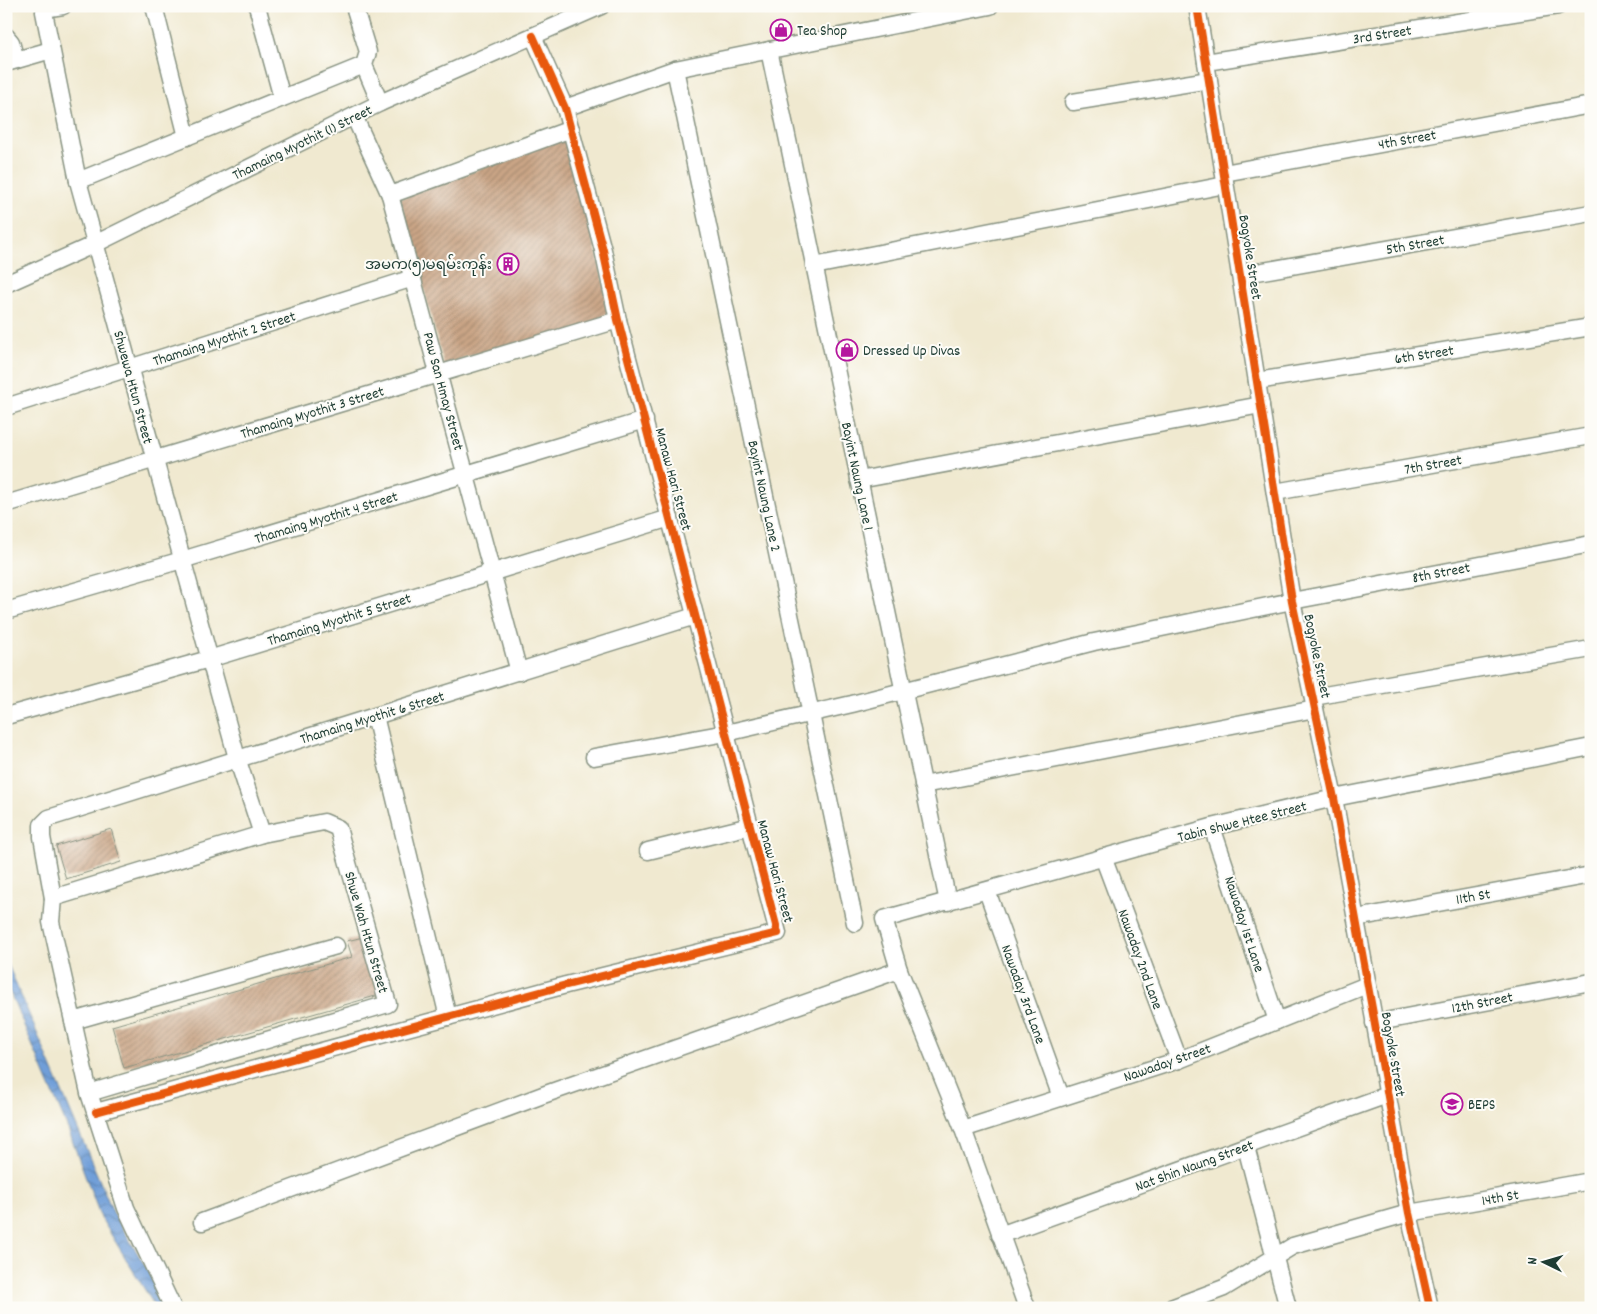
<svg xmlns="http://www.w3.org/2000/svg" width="1597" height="1314" font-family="Dekko,'Noto Sans Myanmar',sans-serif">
<defs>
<pattern id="water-waves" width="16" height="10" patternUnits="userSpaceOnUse" patternTransform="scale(1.25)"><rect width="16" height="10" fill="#6f9ed8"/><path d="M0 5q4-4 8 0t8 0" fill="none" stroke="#5b82b0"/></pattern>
<pattern id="building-hatch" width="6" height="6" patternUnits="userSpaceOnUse" patternTransform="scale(1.25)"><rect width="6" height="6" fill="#caa586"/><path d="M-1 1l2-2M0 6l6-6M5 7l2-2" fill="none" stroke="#a3886e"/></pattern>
</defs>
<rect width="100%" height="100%" fill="#fdfcf7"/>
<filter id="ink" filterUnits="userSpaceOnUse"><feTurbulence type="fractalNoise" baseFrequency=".02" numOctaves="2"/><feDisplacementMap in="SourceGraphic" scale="10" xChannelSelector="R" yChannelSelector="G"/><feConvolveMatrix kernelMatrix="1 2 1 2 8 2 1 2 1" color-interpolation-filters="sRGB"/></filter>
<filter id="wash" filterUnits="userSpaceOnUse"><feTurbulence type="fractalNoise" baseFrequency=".0096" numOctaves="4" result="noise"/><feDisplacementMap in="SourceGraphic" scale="20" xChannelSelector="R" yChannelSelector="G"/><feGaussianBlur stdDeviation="1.12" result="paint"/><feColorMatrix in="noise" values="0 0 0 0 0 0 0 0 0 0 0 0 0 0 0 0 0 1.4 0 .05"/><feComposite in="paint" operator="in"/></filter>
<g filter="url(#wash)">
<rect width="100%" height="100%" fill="#f0e9d0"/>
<path fill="url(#water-waves)" stroke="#476e86" d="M6,960l107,252 57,96h-14l-55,-90 -33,-89 -62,-146z"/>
<g id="blocks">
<g fill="url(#building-hatch)">
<path d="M568,136l43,175 -24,18 -114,26 -29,11 -44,-168z"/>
<path d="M111,829l10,33 -55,17 -10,-33z"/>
<path d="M363,937l16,58 -255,73 -12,-42 240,-69 -5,-16z"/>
</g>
</g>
</g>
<g filter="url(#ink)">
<use href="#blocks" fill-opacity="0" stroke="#889382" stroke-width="1"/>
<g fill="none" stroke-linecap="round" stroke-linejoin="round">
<g stroke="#889382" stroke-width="19">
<g id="minor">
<path d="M63,6l-13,2 -6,4 34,169 159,577 25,76"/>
<path d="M154,6l33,131"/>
<path d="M257,6l25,92"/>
<path d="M354,6l14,46 -4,13 16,38"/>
<path d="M1197,6l95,595 42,197 75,415 21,95"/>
<path d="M6,36l5,6 5,18"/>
<path d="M769,50l179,852"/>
<path d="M1206,62l352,-56"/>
<path d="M6,63l45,-13"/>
<path d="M675,69l180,854"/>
<path d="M1073,102l136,-22"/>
<path d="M565,108l110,-39 315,-63"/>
<path d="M354,116l36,79 129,477"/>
<path d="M1224,173l367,-68"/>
<path d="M78,181l286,-116"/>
<path d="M390,195l181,-66"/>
<path d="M814,266l411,-81"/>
<path d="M1240,275l351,-62"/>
<path d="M6,284l89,-40 285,-141 221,-97"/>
<path d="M1257,381l334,-54"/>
<path d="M6,407l407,-129"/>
<path d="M859,480l402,-75"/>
<path d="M1275,492l316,-56"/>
<path d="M6,504l612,-184"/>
<path d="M6,611l176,-51 463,-140"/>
<path d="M1313,697l278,-48"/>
<path d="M6,716l203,-57 461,-141"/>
<path d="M375,716l73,301"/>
<path d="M594,757l132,-24 126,-29 242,-62 198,-41 299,-57"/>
<path d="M923,785l392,-76"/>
<path d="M1212,827l65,194"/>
<path d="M648,851l102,-25"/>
<path d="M1103,857l76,203"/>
<path d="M987,891l74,206"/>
<path d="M53,898l-11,-61v-12l7,-7 646,-202"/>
<path d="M1356,918l235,-43"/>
<path d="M73,1021l263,-75"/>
<path d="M1374,1023l217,-41"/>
<path d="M89,1093l299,-89 -50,-176 -14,-6 -62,12 -209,64 -2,24 38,171 37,115 47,100"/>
<path d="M96,1112l470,-127 212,-52 -160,-613 -15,-70 -38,-142 -32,-72"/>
<path d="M963,1129l216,-69 188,-75"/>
<path d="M1246,1147l42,161"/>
<path d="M202,1222l341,-127 356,-125"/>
<path d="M1000,1235l387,-140"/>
<path d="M1027,1308l-64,-179 -64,-159 -15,-51 328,-92 122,-29 257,-51"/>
<path d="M1171,1308l53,-20 69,-42 116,-33 182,-32"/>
</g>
</g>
<use href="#minor" stroke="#fff" stroke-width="16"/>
<g stroke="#fdfcf7" stroke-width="11">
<g id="cycleway">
<path d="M1197,6l95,595 42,197 75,415 21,95"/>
<path d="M96,1112l470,-127 212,-52 -160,-613 -15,-70 -38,-142 -32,-72"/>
</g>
</g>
<use href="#cycleway" stroke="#e8590c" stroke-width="8"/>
</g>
</g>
<defs>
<g id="shop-ring" transform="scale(1.125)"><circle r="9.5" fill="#fdfcf7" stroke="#b5179e" stroke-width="1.5"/><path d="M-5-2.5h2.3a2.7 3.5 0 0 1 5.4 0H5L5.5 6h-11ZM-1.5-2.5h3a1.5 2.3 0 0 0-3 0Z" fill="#b5179e"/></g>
<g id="building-ring" transform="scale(1.125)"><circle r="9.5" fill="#fdfcf7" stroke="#b5179e" stroke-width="1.5"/><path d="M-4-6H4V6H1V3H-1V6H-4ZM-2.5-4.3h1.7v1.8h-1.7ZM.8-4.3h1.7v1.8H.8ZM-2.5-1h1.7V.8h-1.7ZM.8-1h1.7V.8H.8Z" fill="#b5179e"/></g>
<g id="school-ring" transform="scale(1.125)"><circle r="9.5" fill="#fdfcf7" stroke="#b5179e" stroke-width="1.5"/><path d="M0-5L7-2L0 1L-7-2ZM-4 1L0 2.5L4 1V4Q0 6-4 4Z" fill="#b5179e"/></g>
</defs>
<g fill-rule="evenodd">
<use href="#shop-ring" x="781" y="30"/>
<use href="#building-ring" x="508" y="264"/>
<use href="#shop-ring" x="847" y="350"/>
<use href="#school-ring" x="1452" y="1104"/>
</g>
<g text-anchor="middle" stroke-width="4" stroke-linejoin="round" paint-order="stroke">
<g font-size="15" fill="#1f3d34" stroke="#fdfcf7" text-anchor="start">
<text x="797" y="35">Tea Shop</text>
<text x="492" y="269" text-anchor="end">အမက(၅)မရမ်းကုန်း</text>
<text x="863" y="355">Dressed Up Divas</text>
<text x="1468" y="1109">BEPS</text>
</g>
<g font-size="15" fill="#1f3d34" stroke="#fdfcf7">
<text transform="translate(1382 34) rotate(-9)" y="5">3rd Street</text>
<text transform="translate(1407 139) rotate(-10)" y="5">4th Street</text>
<text transform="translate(302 142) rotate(-26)" y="5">Thamaing Myothit (1) Street</text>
<text transform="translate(1415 244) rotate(-10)" y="5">5th Street</text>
<text transform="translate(1251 257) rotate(81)" y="5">Bogyoke Street</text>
<text transform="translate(224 338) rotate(-18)" y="5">Thamaing Myothit 2 Street</text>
<text transform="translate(1424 354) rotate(-9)" y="5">6th Street</text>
<text transform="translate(134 387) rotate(75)" y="5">Shwewa Htun Street</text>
<text transform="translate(444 391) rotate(75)" y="5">Paw San Hmay Street</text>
<text transform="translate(312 412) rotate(-17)" y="5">Thamaing Myothit 3 Street</text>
<text transform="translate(1433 464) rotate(-10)" y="5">7th Street</text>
<text transform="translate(858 476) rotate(78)" y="5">Bayint Naung Lane 1</text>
<text transform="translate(674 479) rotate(75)" y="5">Manaw Hari Street</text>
<text transform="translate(765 496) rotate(78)" y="5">Bayint Naung Lane 2</text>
<text transform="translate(326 517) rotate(-17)" y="5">Thamaing Myothit 4 Street</text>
<text transform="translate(1441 572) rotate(-11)" y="5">8th Street</text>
<text transform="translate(339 619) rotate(-17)" y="5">Thamaing Myothit 5 Street</text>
<text transform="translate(1318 656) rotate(78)" y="5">Bogyoke Street</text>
<text transform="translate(372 717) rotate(-17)" y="5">Thamaing Myothit 6 Street</text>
<text transform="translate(1242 821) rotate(-14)" y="5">Tabin Shwe Htee Street</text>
<text transform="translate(776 871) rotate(75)" y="5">Manaw Hari Street</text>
<text transform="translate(1473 896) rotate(-10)" y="5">11th St</text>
<text transform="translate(1245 924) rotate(72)" y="5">Nawaday 1st Lane</text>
<text transform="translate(367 932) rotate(74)" y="5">Shwe Wah Htun Street</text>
<text transform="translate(1141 959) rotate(70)" y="5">Nawaday 2nd Lane</text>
<text transform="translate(1024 994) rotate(70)" y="5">Nawaday 3rd Lane</text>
<text transform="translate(1482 1002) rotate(-11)" y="5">12th Street</text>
<text transform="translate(1394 1054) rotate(80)" y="5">Bogyoke Street</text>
<text transform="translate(1167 1062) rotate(-19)" y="5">Nawaday Street</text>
<text transform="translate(1194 1165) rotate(-20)" y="5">Nat Shin Naung Street</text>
<text transform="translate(1500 1197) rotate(-10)" y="5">14th St</text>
</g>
</g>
<rect width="1597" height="1314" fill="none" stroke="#fdfcf7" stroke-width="25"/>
<g transform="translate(1544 1262) rotate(275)" stroke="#fdfcf7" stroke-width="4" paint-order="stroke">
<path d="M0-4L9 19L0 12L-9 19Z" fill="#1f3d34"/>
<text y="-8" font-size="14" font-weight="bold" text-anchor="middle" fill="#1f3d34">N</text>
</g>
</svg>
